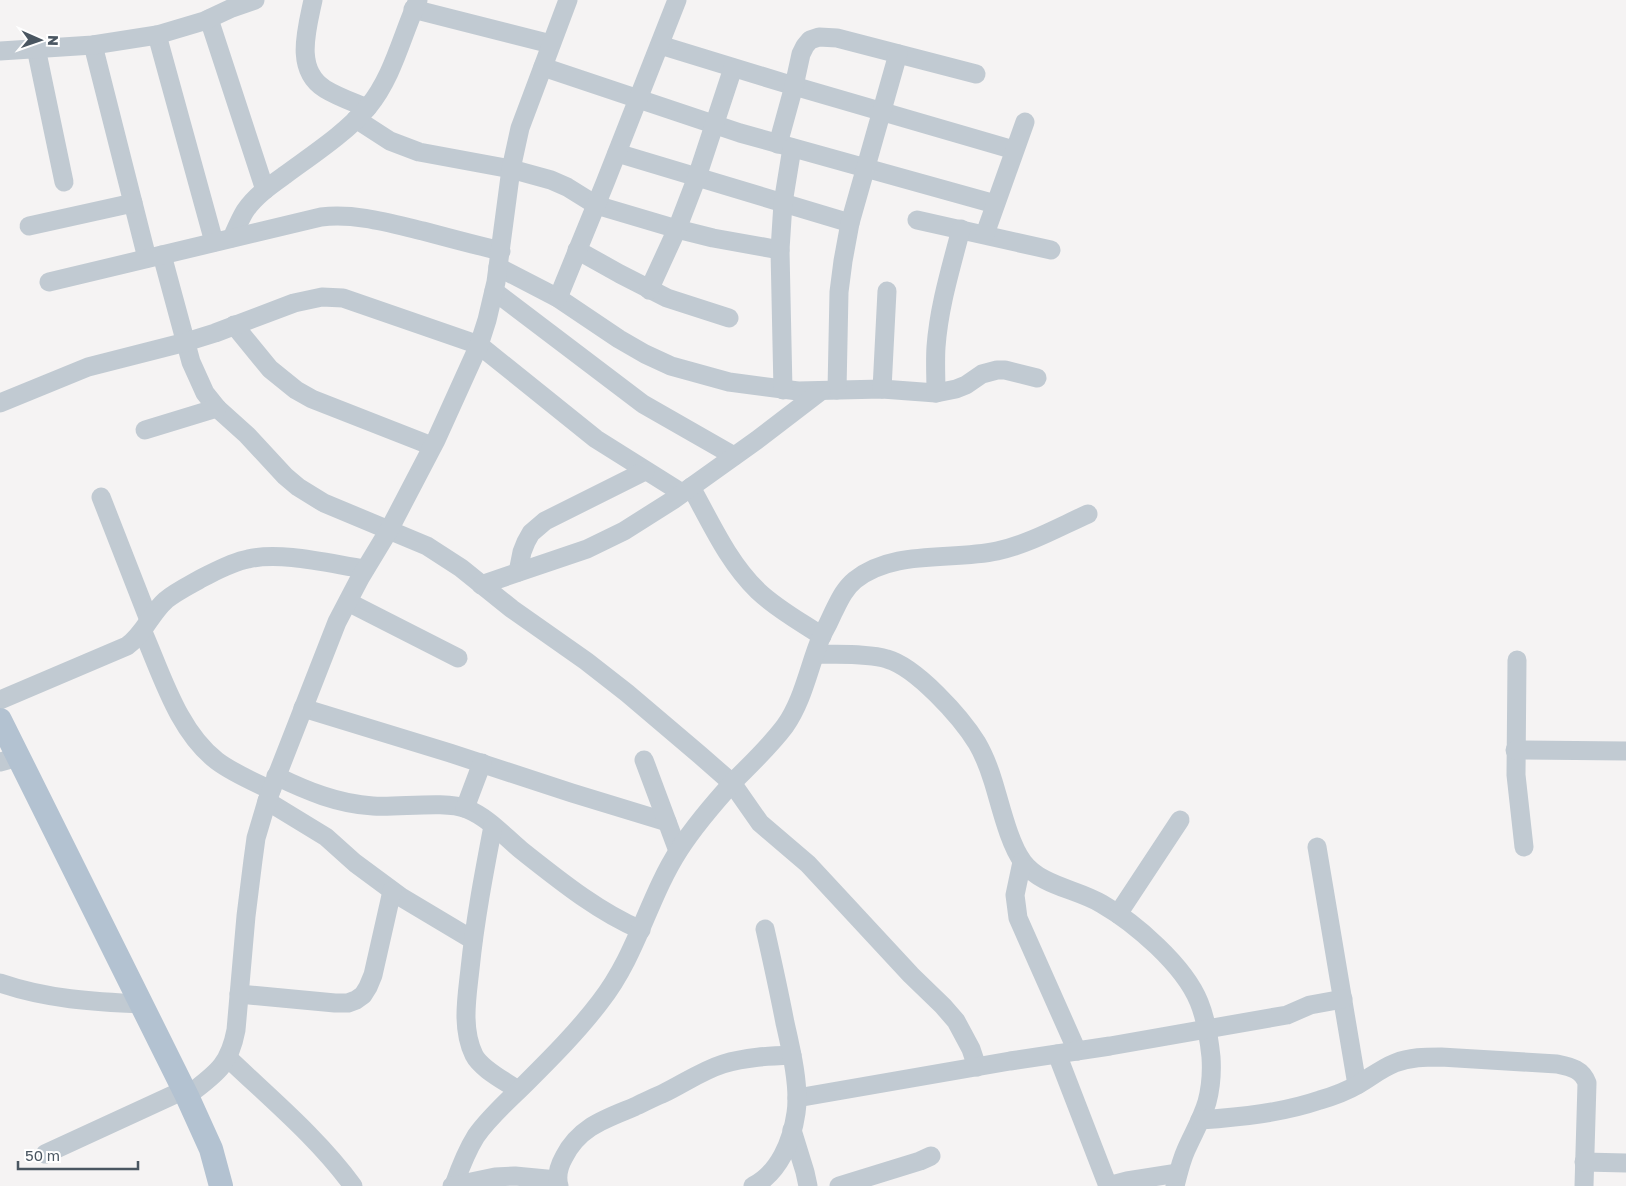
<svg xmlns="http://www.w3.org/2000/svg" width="1626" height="1186" font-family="'Golos Text',sans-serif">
<rect width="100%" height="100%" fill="#f5f3f3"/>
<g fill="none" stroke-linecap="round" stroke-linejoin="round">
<g stroke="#c1cad2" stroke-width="19">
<path d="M313,0c-6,29 -19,70 12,89 13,8 28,13 42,19"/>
<path d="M413,9l138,35"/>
<path d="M209,19l56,171"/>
<path d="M157,35l57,207"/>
<path d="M93,45l54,213"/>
<path d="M660,45l134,41 220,64"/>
<path d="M36,48l28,134"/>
<path d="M0,51l93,-6 64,-10 47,-14 28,-13 23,-8"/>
<path d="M543,67l197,66 255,71"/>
<path d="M356,119l34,22 29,11 92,17 40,11 16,7 29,18 81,24 36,9 67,12"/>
<path d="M778,144l16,-58 7,-32 4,-8 5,-6 9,-3 18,1 139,36"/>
<path d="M617,153l233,70"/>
<path d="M917,220l134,30"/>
<path d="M29,226l104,-23"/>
<path d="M985,234l40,-112"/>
<path d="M232,238c4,-9 8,-19 13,-27 10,-15 26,-26 40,-36 27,-20 61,-42 83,-68 25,-30 34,-72 50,-107"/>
<path d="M577,250l43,24 47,24 62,20"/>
<path d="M162,255l29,107 14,31 12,15 30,27 38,41 13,11 26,16 103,43 34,22 51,41 74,52 41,32 73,62 32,28 28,40 48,41 103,111 32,31 13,15 7,13 8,15 6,18"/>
<path d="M498,267l60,31 61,41 26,15 26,12 58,16 69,9 84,-2 54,4 20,-4 10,-4 16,-11 15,-4h8l32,8"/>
<path d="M49,282l272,-65c35,-4 68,6 102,14 26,7 52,14 78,20"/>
<path d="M649,290l28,-61 20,-52 36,-109"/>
<path d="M494,291l149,113 91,52"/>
<path d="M558,298l47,-115 72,-183"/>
<path d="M234,325l36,44 26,21 16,9 120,47"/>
<path d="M882,389l5,-98"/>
<path d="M783,390l-3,-140 3,-47 9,-55"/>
<path d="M837,390l2,-98 4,-31 7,-38 48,-169"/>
<path d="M936,393c0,-15 -1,-31 0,-46 3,-41 15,-79 25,-118"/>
<path d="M0,403l88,-36 98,-25 29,-9 79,-30 28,-6 21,1 136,47 117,94 86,54"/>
<path d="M145,430l72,-22"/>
<path d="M691,487c20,36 37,75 67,104 19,18 43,31 64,45"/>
<path d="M101,497l48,123"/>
<path d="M518,572l4,-20 4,-10 5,-9 14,-12 100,-50"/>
<path d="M481,585l106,-36 37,-18 49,-31 84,-60 64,-49"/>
<path d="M348,602l110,56"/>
<path d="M143,632c19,43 35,99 74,129 16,12 35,20 54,29"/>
<path d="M816,654c21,1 52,-1 71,5 29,8 74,58 90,84 7,12 12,25 16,38 7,22 16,63 30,81 18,24 54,27 79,42 33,19 82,61 97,98 7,17 10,36 12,55 1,15 0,30 -4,45 -5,17 -14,32 -21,48 -5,11 -8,24 -11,36"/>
<path d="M1517,660l-1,115 8,72"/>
<path d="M0,700l127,-54c18,-13 23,-32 39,-46 11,-9 24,-15 36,-22 14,-7 30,-16 46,-19 33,-8 83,5 117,10"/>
<path d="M303,708l147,45 122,40 95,29"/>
<path d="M1515,750l111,1"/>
<path d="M644,760l34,91"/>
<path d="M0,762l18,-5"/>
<path d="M276,776c31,15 62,28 97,30 25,2 73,-6 94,3 22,9 37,27 54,41 38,30 76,61 120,80"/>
<path d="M267,801l59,36 29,26 46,34 72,43"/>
<path d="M465,808l17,-45"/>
<path d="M493,826c-9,47 -18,94 -23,143 -3,28 -9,59 4,86 7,14 31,26 44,35"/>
<path d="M1317,847l40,238"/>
<path d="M1022,862l-7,33 3,23 59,133"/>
<path d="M1118,914l62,-94"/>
<path d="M0,983c46,16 94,19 143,21"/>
<path d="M239,994l96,9h13l8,-3 7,-5 5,-8 5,-12 19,-84"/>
<path d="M1057,1054l51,132"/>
<path d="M228,1058c43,41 90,80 125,128"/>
<path d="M187,1096c28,-22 42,-29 49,-66l10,-114 7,-56 3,-22 11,-37 70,-179 23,-44 29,-48 47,-90 43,-95 8,-25 9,-38 15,-113 9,-41 48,-128"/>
<path d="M797,1098l213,-37 100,-15 177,-31 23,-10 33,-6"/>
<path d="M1200,1120c41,-3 82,-7 120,-20 14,-4 27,-9 39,-16 12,-7 23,-16 36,-21 15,-6 30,-6 46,-6l116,7c14,3 25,5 30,19l-3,103"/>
<path d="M792,1130l13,42 3,14"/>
<path d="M45,1154l139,-64"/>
<path d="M1584,1162l42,1"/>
<path d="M454,1185c6,-17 12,-33 22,-49 14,-20 34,-37 51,-54 25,-25 51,-51 73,-80 37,-47 48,-104 79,-152 16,-25 36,-48 56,-70 17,-17 35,-34 50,-54 19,-27 24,-61 37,-91 4,-7 8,-15 11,-22 6,-12 11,-24 22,-33 39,-31 96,-19 142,-29 32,-7 62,-24 91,-37"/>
<path d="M452,1186l43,-9 20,-1 42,4"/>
<path d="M559,1186c-3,-10 0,-20 5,-29 15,-30 41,-38 70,-50 9,-4 18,-9 28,-13 21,-10 39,-23 61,-30 23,-7 46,-8 69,-9"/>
<path d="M753,1186c26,-13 39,-45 43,-73 4,-26 -5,-64 -11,-90 -6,-32 -13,-63 -20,-94"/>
<path d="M839,1186l81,-25 11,-5"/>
<path d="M1108,1186l19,-5 51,-8"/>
</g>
<path stroke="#b3c2d1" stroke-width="24" d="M0,720l187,376 24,53 10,37"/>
</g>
<g transform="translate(40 40) rotate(92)" stroke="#ffffff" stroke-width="4" paint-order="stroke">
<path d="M0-4L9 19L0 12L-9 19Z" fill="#4a5661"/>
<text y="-8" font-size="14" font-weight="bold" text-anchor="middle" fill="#4a5661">N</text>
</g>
<path d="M18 1161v8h120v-8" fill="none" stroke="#4a5661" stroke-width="2.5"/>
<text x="25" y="1161" font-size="15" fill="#4a5661" stroke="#ffffff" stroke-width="4" paint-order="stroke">50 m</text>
</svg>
